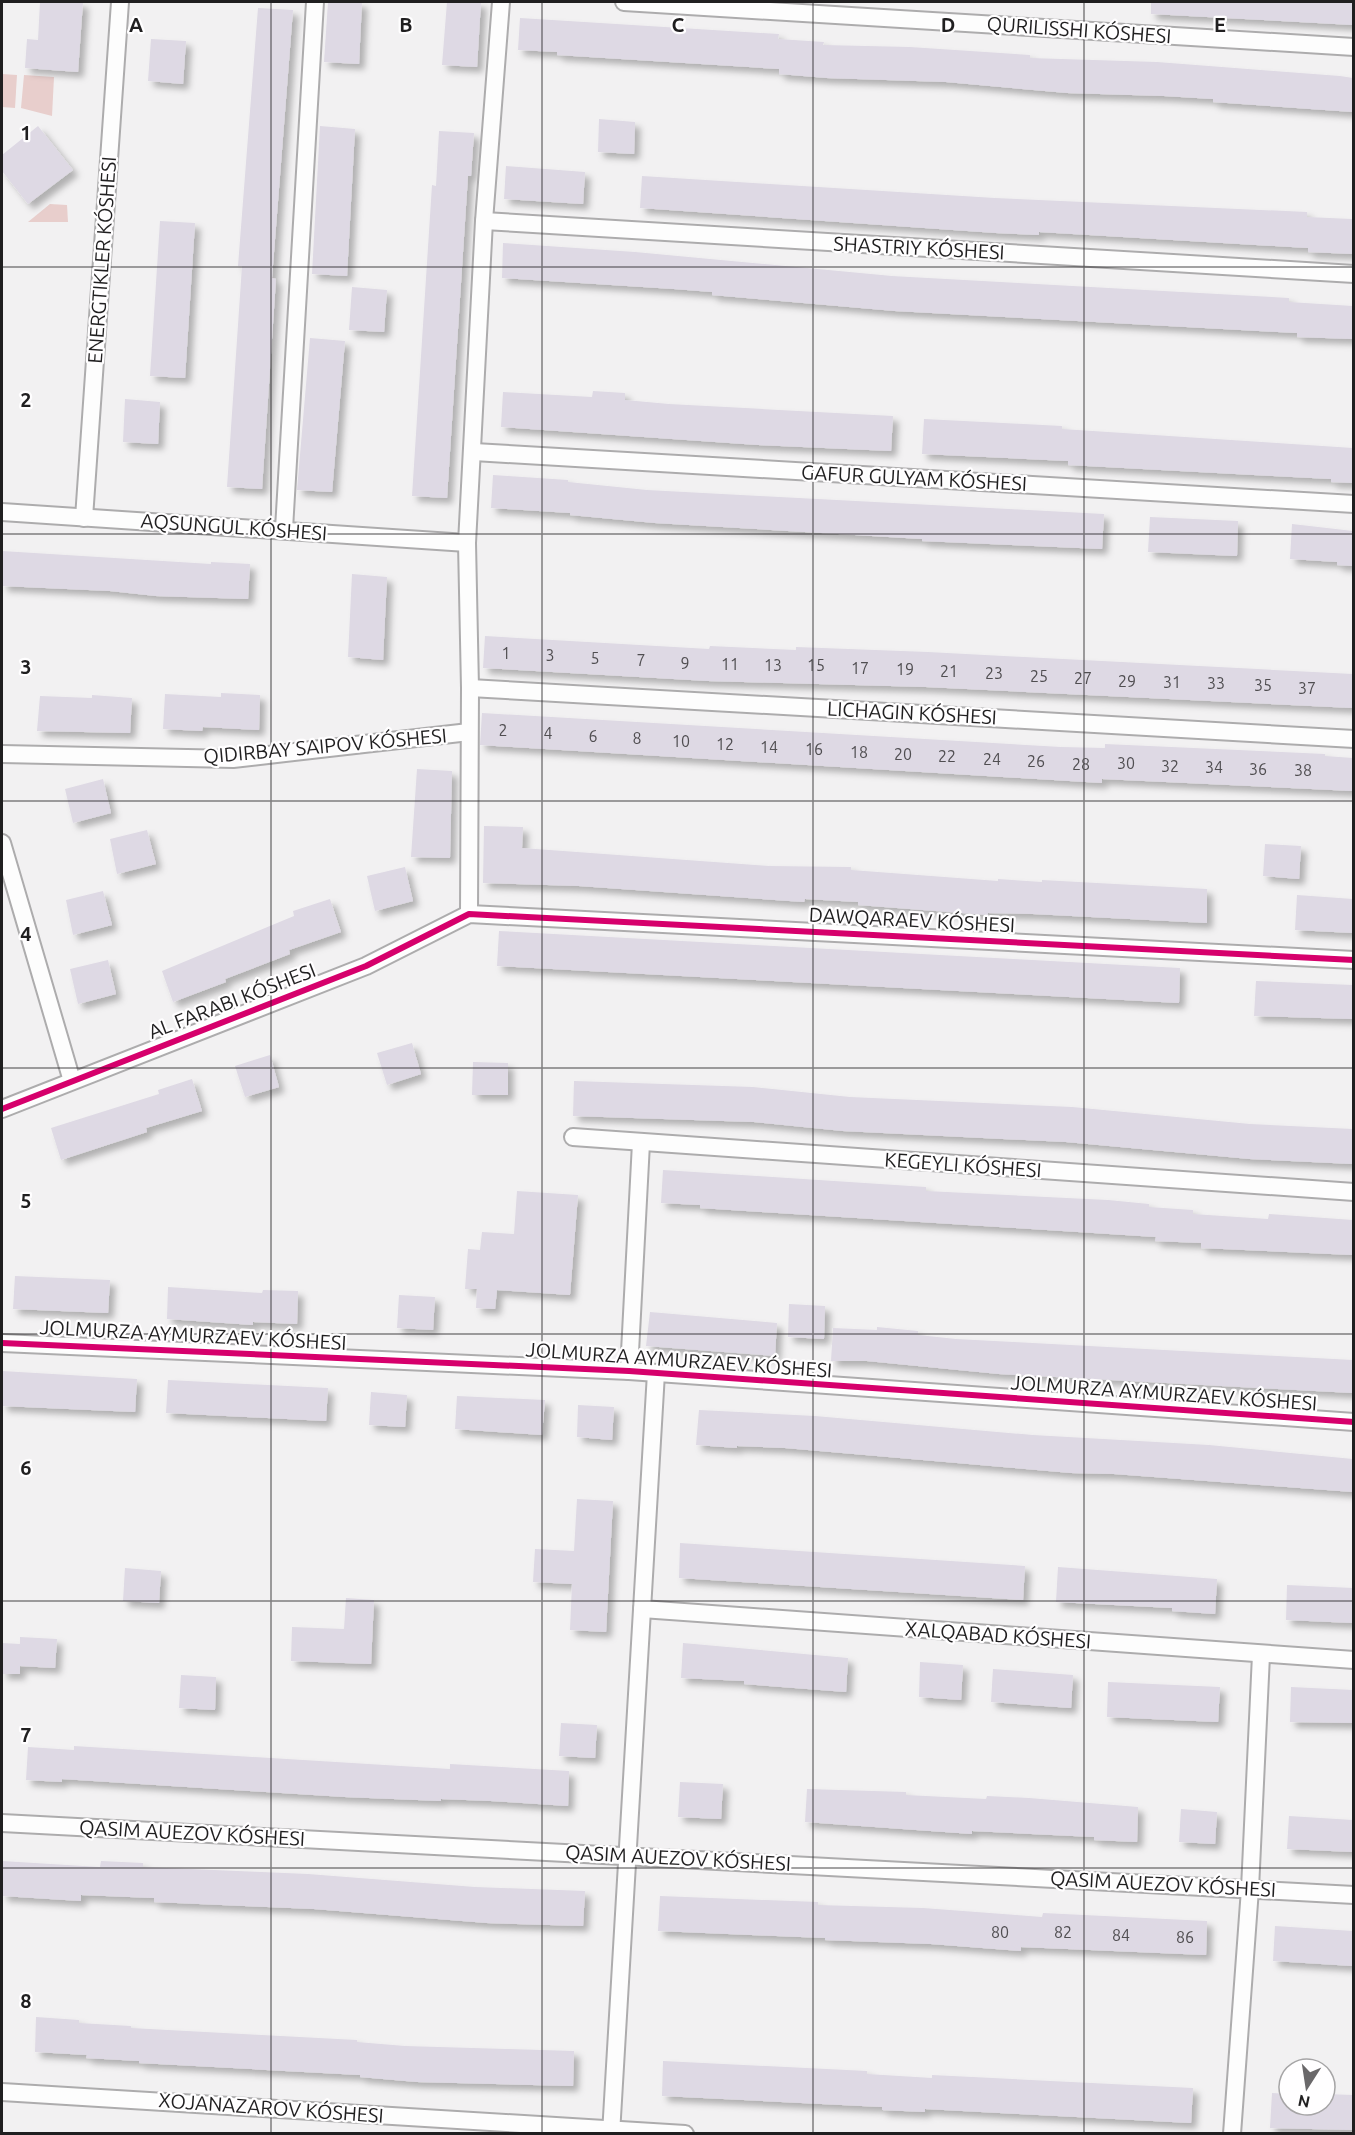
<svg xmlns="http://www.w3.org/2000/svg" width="1355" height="2135" font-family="Ubuntu,sans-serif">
<defs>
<filter id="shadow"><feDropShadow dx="5.5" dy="5.5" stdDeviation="3" flood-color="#0004"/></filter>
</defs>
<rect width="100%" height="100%" fill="#f2f1f2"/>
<g fill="#e8cecc">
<path d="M2,74l15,1 -2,33 -13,-1z"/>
<path d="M24,75l30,2 -2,39 -31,-8z"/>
<path d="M50,204l17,1 1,17h-40z"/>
</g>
<g fill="#ded9e4" filter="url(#shadow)">
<path d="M40,2h43l-5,70 -53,-4 2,-29 11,1z"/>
<path d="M328,2h34l-3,62 -35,-2z"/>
<path d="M447,2h34l-4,65 -35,-2z"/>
<path d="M1151,2h202v23l-202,-11z"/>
<path d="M258,8l35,2 -21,268 4,1 -14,210 -35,-2 15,-221h-4z"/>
<path d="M520,18l259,16 -1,5 46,3 -1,3 87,2 120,8v3l127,4 183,14 13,2v34l-140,-10v-3l-49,-3 -97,-3 -121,-11 -119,-4 -48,-4v-5l-222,-14v-3l-39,-2z"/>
<path d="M151,39l35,2 -3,43 -35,-3z"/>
<path d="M599,119l36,3 -1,32 -36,-2z"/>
<path d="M38,126l35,44 -45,34 -26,-33v-16z"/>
<path d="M320,126l35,3 -8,147 -35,-2z"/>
<path d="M439,131l35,2 -3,43h-3l-21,322 -35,-2 20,-311 4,1z"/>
<path d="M506,166l79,6 -2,32 -79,-5z"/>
<path d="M642,176l353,22 312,14v5l45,2 1,35 -45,-2v-4l-269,-16v3l-43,-2 -356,-25z"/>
<path d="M160,221l35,2 -10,155 -35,-2z"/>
<path d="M503,243l132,9 257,24 397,22v4l64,4v33l-56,-2v-4l-402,-22 -183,-16v-3l-38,-3 -172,-11z"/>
<path d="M352,287l35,3 -3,42 -35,-2z"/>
<path d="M310,338l35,3 -13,151 -35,-2z"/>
<path d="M593,391l32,2v7l44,4 224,12 -2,35 -133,-6 -257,-18 2,-35 89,5z"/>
<path d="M125,399l35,3 -2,42 -35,-2z"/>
<path d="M924,419l138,7v3l291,19v35l-22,-1v-3l-263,-14v-4l-146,-7z"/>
<path d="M493,475l75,5v2l79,8 457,24 -2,35 -180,-8v-2l-267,-16 -85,-8v-2l-79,-5z"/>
<path d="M1150,517l88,4 -1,35 -89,-4z"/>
<path d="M1292,524l61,7v35l-16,-1v-3l-47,-3z"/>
<path d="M2,551l209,13v-2l39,2 -2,35 -92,-3 -46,-5 -108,-5z"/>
<path d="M352,574l35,3 -4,83 -35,-3z"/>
<path d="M485,636l224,13 1,-3 86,4v-3l132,5 425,22v34l-427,-21 -218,-6 -225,-13z"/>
<path d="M221,693l39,2 -1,35 -56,-3 -1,4 -39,-2 2,-35 56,3z"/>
<path d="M92,695l40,3 -2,35 -93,-2 3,-35 52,2z"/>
<path d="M482,713l579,34 44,1v-4l220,10v2l28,2v33l-251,-12v4l-622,-38z"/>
<path d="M417,769l35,2 -2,87 -39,-1z"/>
<path d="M103,779l8,34 -38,10 -8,-34z"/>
<path d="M484,826l39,1 -1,21 247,18 82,1v3l147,11v-2l44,3v-2l165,9v34l-174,-9 -45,-1v2l-130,-10v-3l-53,-3 -1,3 -225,-16 -96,-3z"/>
<path d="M147,830l9,34 -39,10 -7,-35z"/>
<path d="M1265,844l36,2 -2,33 -36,-3z"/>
<path d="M405,867l8,34 -38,10 -8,-35z"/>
<path d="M103,891l9,34 -39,10 -7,-35z"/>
<path d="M1297,895l56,4v34l-58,-3z"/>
<path d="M330,899l11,33 -52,18 1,4 -65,25 1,3 -53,20 -11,-31 132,-55 -1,-5z"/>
<path d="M499,931l681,37 -1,35 -682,-37z"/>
<path d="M108,960l8,34 -38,10 -8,-35z"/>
<path d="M1256,981l97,4v34l-99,-3z"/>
<path d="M412,1043l9,31 -34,11 -10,-32z"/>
<path d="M270,1055l9,32 -34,10 -10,-31z"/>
<path d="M473,1062l35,1v32h-36z"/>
<path d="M192,1079l10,32 -56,17 1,4 -86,28 -10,-32 108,-34 -1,-4z"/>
<path d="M574,1081l179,6 97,10 222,10 178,17 103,5v35l-103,-5 -184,-17 -223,-11 -89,-9 -181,-6z"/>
<path d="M663,1170l263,17v4l182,9 41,4v3l44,3v4l75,5 1,-5 84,6v35l-152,-7v-5l-46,-2 1,-4 -456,-29v-3l-39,-2z"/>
<path d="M517,1191l61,4 -8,100 -73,-5 -2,19 -19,-1 1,-19h-12l3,-40 12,1 2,-18 32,2z"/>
<path d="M15,1276l95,4 -2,33 -95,-4z"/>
<path d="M168,1287l94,6 1,-3 35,1 -1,33 -44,-2v3l-86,-6z"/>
<path d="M399,1295l36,2 -2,33 -36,-2z"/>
<path d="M789,1304l36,2 -1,33 -36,-2z"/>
<path d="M650,1312l127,11 -2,33 -129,-10z"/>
<path d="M877,1327l41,4v4l38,4 397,21v33l-354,-19 -132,-13h-36l2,-33 44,2z"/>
<path d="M2,1371l135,8 -2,33 -133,-6z"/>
<path d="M168,1380l160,8 -2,33 -160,-8z"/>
<path d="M371,1392l36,3 -2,32 -36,-2z"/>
<path d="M457,1396l88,4 -3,35 -87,-6z"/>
<path d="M578,1405l36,2 -2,33 -35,-3z"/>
<path d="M699,1410l116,6 218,19 176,10 144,14v33l-239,-18 -43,-1 -286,-25 -48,-2v2l-41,-3z"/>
<path d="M577,1499l36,2 -7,131 -36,-2 2,-46 -39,-2 2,-33 39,2z"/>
<path d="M680,1543l345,23 -2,34 -344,-22z"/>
<path d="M1058,1567l159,12 -2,35 -43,-3v-3l-116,-6z"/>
<path d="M125,1568l36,3 -2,32 -36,-2z"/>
<path d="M1287,1585l66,3v35l-67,-3z"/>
<path d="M346,1598l28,2 -3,64 -80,-3 1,-34 52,2z"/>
<path d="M20,1637l37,2 -2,29 -35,-2v8h-18v-31l18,1z"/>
<path d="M683,1643l165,15 -2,34 -102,-8v-3l-63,-3z"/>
<path d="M920,1662l43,3 -2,35 -42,-3z"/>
<path d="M993,1669l80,6 -2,33 -80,-6z"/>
<path d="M181,1675l35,2 -1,33 -36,-2z"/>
<path d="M1108,1682l112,5 -2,35 -111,-5z"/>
<path d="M1291,1687l62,3v33l-63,-1z"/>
<path d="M561,1723l36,2 -2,33 -36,-2z"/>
<path d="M74,1746l376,23v-5l119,7 -1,35 -77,-5 -50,-2v2l-96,-4 -283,-18v3l-36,-2 2,-33 46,3z"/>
<path d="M680,1782l43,2 -2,35 -43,-2z"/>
<path d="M807,1789l99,3v3l80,4 1,-3 42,2 109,9 -1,35 -43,-2v-3l-122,-6v3l-167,-12z"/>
<path d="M1181,1809l36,3 -2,32 -36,-2z"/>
<path d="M1289,1816l64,4v32l-66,-3z"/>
<path d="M2,1861l98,6 1,-6 42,2v4l165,7 167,13 110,4 -2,35 -96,-3 -173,-14 -160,-7v-4l-73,-3v6l-79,-5z"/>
<path d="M660,1896l158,6v3l105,3 119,9 1,-4 164,8 -1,34 -185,-8v4l-90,-7 -106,-4v-2l-167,-7z"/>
<path d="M1275,1926l78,5v35l-80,-5z"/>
<path d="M36,2017l43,3v3l52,3v2l226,12v2l48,4 169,5 -1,35 -156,-4 -57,-5v-2l-221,-12v-2l-53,-3 1,-3 -52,-3z"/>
<path d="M663,2061l204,10v3l65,4v-3l261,13 -2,35 -266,-14v3l-43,-2v-3l-220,-11z"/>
<path d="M1272,2093l17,1v11h36v-11l28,1v35l-83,-2z"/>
</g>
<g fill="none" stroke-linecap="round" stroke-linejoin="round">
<g stroke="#adacad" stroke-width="20">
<g id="street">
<path d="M624,2l730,45"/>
<path d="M484,221l870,53"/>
<path d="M474,452l880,52"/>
<path d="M2,512l465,31"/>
<path d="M84,518l36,-516"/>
<path d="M284,529l31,-527"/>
<path d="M470,688l884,51"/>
<path d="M2,754l231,5 236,-27"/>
<path d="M2,843l70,238"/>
<path d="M469,914l1,-226 -3,-145 17,-322 17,-219"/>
<path d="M2,1109l364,-143 103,-52 885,46"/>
<path d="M573,1137l781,55"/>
<path d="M2,1343l627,28 725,51"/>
<path d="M629,1371l12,-228"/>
<path d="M642,1609l712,51"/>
<path d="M2,1823l1352,72"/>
<path d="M2,2092l683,42"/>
<path d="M611,2134l45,-761"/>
<path d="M1232,2134l18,-245 11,-234"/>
</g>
</g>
<use href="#street" stroke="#fdfdfd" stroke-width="16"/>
<g stroke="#fffeff" stroke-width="10">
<g id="cycleway">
<path d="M2,1109l364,-143 103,-52 885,46"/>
<path d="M2,1343l627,28 725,51"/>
</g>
</g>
<use href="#cycleway" stroke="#d6006c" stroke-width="6"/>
</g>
<path fill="none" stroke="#201f20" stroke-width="1.5" stroke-opacity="0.55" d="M271,2v2132M542,2v2132M813,2v2132M1084,2v2132M2,267h1352M2,534h1352M2,801h1352M2,1068h1352M2,1334h1352M2,1601h1352M2,1868h1352"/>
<g text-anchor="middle" stroke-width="4.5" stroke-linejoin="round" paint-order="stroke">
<g font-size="16" fill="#504e51">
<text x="506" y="659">1</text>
<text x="550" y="661">3</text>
<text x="595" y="664">5</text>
<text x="641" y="666">7</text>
<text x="685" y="669">9</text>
<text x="730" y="670">11</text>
<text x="773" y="671">13</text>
<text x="816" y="671">15</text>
<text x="860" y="674">17</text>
<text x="905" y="675">19</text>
<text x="949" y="677">21</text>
<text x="994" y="679">23</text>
<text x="1039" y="682">25</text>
<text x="1083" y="684">27</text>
<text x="1127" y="687">29</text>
<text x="1172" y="688">31</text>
<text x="1216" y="689">33</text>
<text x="1263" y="691">35</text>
<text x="1307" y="694">37</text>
<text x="503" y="736">2</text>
<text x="548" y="739">4</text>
<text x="593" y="742">6</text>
<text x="637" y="744">8</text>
<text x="681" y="747">10</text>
<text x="725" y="750">12</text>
<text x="769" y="753">14</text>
<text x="814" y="755">16</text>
<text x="859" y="758">18</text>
<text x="903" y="760">20</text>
<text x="947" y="762">22</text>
<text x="992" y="765">24</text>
<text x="1036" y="767">26</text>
<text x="1126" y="769">30</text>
<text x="1081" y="770">28</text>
<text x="1170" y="772">32</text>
<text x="1214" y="773">34</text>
<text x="1258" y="775">36</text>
<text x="1303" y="776">38</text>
<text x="1000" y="1938">80</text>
<text x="1063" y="1938">82</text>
<text x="1121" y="1941">84</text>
<text x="1185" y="1943">86</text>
</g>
<g font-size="20" fill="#201f20" stroke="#fffeff">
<text transform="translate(1079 30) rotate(4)" y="7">QURILISSHI KÓSHESI</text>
<text transform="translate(919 248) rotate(3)" y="7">SHASTRIY KÓSHESI</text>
<text transform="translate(102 260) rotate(-86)" y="7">ENERGTIKLER KÓSHESI</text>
<text transform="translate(914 478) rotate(3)" y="7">GAFUR GULYAM KÓSHESI</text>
<text transform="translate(234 527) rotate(4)" y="7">AQSUNGUL KÓSHESI</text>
<text transform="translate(912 713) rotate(3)" y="7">LICHAGIN KÓSHESI</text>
<text transform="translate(325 746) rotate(-5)" y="7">QIDIRBAY SAIPOV KÓSHESI</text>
<text transform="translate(912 920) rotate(3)" y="7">DAWQARAEV KÓSHESI</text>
<text transform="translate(232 1001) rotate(-21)" y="7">AL FARABI KÓSHESI</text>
<text transform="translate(963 1165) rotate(4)" y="7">KEGEYLI KÓSHESI</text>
<text transform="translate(193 1335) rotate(3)" y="7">JOLMURZA AYMURZAEV KÓSHESI</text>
<text transform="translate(679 1360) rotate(4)" y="7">JOLMURZA AYMURZAEV KÓSHESI</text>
<text transform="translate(1164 1393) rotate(4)" y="7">JOLMURZA AYMURZAEV KÓSHESI</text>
<text transform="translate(998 1635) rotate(4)" y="7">XALQABAD KÓSHESI</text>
<text transform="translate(192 1833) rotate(3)" y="7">QASIM AUEZOV KÓSHESI</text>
<text transform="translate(678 1858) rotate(3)" y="7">QASIM AUEZOV KÓSHESI</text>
<text transform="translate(1163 1884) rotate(3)" y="7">QASIM AUEZOV KÓSHESI</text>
<text transform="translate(271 2108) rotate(4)" y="7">XOJANAZAROV KÓSHESI</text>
</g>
</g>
<g font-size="20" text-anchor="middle" font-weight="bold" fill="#201f20" stroke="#fffeff" stroke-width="4.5" stroke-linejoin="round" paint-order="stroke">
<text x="136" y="32">A</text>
<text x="406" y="32">B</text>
<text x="678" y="32">C</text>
<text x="948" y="32">D</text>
<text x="1220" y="32">E</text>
<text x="26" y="140">1</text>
<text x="26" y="407">2</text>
<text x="26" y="674">3</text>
<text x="26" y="941">4</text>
<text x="26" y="1208">5</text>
<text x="26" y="1475">6</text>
<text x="26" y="1742">7</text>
<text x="26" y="2008">8</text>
</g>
<rect width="1355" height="2135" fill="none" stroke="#201f20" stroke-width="6"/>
<g transform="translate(1307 2087) rotate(192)"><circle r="28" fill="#fffeff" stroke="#a6a5a6" stroke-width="1.5"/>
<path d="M0-4.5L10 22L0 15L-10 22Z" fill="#6a686a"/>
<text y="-9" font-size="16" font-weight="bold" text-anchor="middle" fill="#201f20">N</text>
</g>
</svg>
